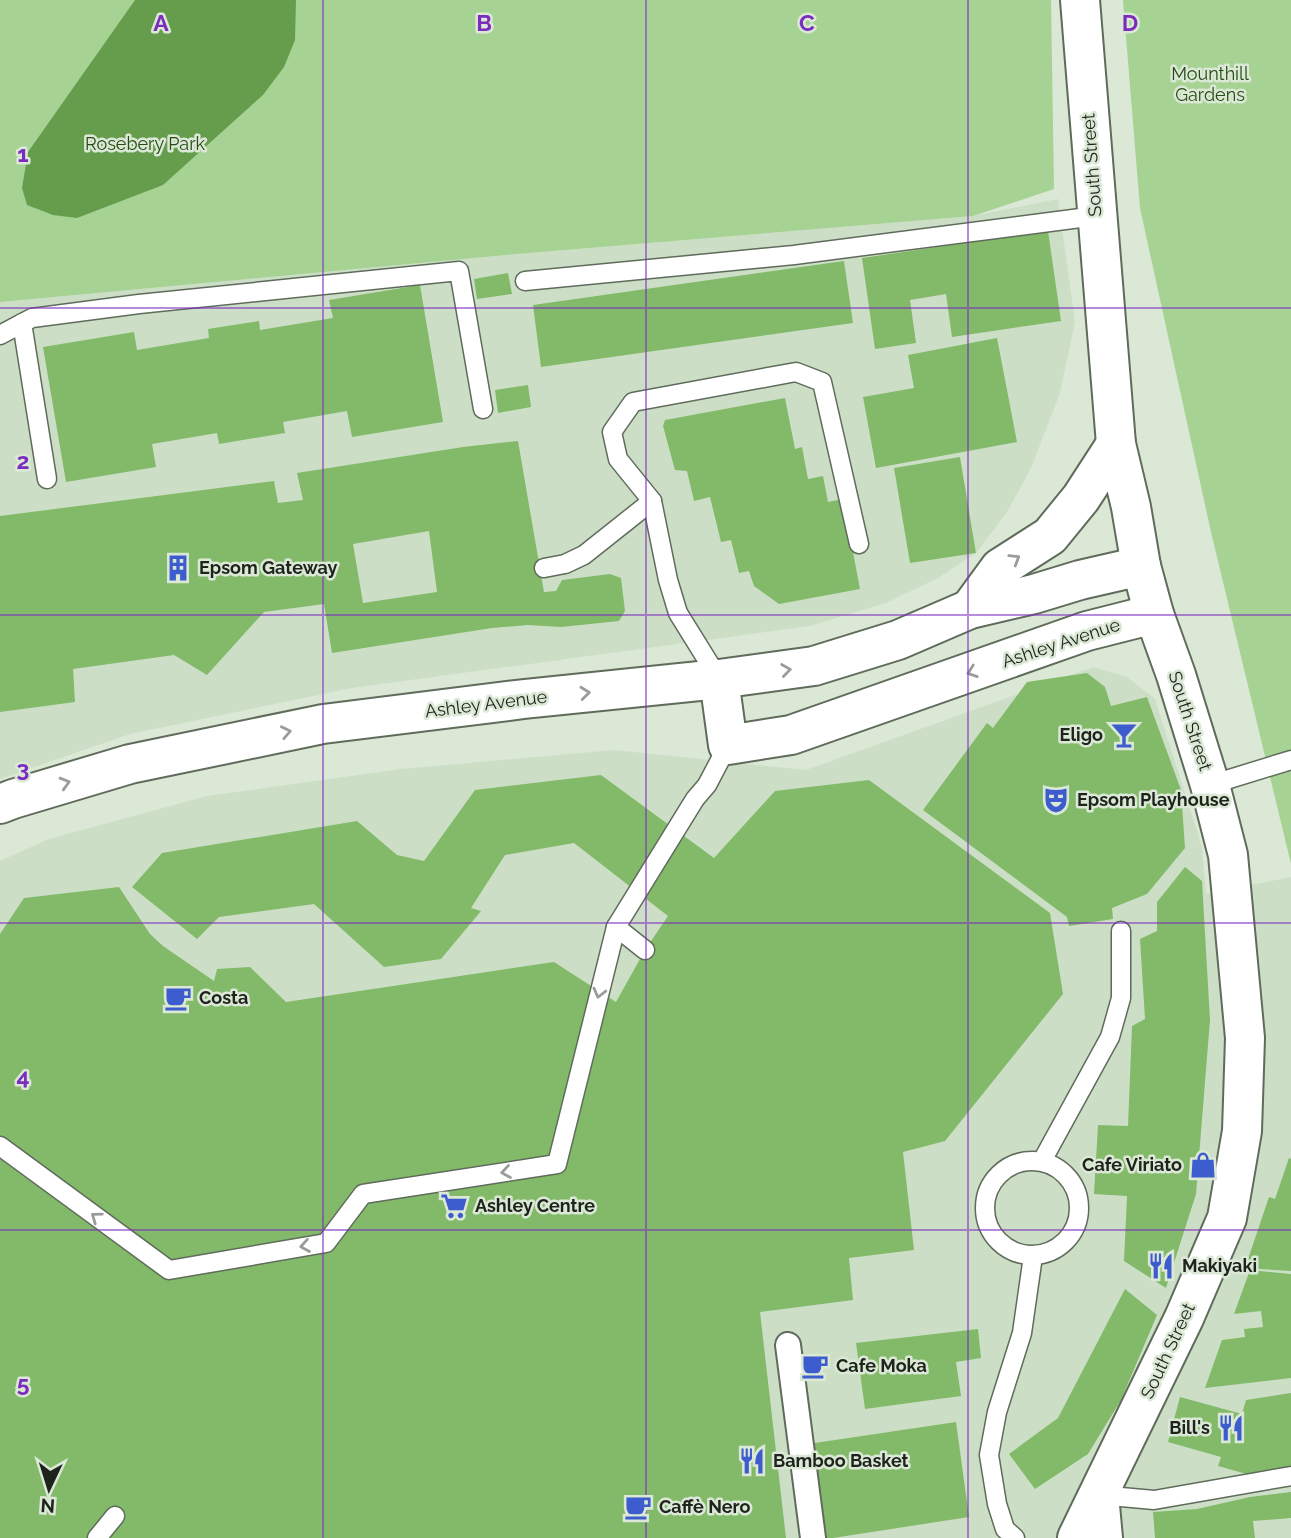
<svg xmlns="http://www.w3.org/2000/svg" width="1291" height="1538" font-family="Raleway,sans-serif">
<rect width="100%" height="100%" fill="#dae8d5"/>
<g fill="#ccdfc6">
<path d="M1058,199l17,123 -15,71 -29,75 -24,44 -31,41 -38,25 -52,25 -76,23 -458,62 -222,46 -130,45v-477l506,-47 467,-39z"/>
<path d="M1093,667l34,10 28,22 47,148 4,47 85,-17v661h-1291v-677l49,-22 158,-43 194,-27 213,-19 192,20z"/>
</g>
<g fill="#a6d294">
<path d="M0,0h1051l3,189 -81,27 -467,39 -506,47z"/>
<path d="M1123,0h168v864l-80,-332 -71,-324z"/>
</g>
<path fill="#669d4d" d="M135,0h161l-1,40 -11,27 -21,28 -100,90 -86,33 -24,-3 -26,-10 -5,-17 6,-36z"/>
<g fill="#82ba69" fill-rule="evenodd">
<path d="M1048,231l13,90 -109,16 -6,-43 -36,6 6,43 -41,6 -13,-91z"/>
<path d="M844,261l9,62 -312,44 -8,-62z"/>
<path d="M508,273l4,21 -35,5 -3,-20z"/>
<path d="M420,285l23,137 -91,15 -5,-26 -64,11 2,11 -66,11 -2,-11 -65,11 4,23 -90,15 -23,-135 91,-15 3,18 72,-12 -1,-9 51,-8 1,9 73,-12 -4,-18z"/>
<path d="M997,338l20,104 -141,26 -13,-71 51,-9 -6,-33z"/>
<path d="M528,385l3,22 -33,6 -3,-23z"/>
<path d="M785,398l10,51 7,-2 6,32 15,-3 5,26 15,-3 17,90 -81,15 -25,-18 -5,-15 -10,2 -8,-33 -10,2 -11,-45 -16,4 -7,-30 -12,-1 -12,-44 2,-6z"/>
<path d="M518,441l26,151 12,-1 6,-11 48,-6 11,4 4,33 -6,10 -58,6 -33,-2 -36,3 -160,25 -8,-49 -60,8 -57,63 -33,-20 -101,14 2,33 -75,10v-196l274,-35 4,22 25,-3 -6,-27 166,-26zM429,531l8,61 -74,11 -10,-59z"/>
<path d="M960,457l16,96 -66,10 -16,-95z"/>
<path d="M1087,673l18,14 6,19 36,-9 34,93 4,58 -38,46 -35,14 1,11 -44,7 -2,-9 -144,-107 64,-87 6,5 34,-46z"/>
<path d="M601,775l113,83 61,-67 94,-11 181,133 13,81 -118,147 -42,11 11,98 -65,8 4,42 -93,12 26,226h-786v-604l24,-36 95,-11 31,47 13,12 51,35 3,-12 33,-2 36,35 268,-40 62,40 29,-52 23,-34 -94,-73 -69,12 -34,53 10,3 -40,48 -57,8 -70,-63 -95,13 -22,22 -65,-52 30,-34 195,-32 40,34 27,6 51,-71z"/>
<path d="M1185,867l17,14 8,139 -14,174 -30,94 -42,-27 3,-65 -33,-2 4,-69 30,1 4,-100 13,-7 -5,-80 17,-8v-29z"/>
<path d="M1289,1158l2,1v112l-46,-3 24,-71 6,2z"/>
<path d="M1250,1270l41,4v104l-86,10 17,-48 23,-3 -1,-8 19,-2 -2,-16 -27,3z"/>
<path d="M1125,1289l32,26 -36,85 -33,54 -53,35 -26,-35 49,-36z"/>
<path d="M978,1329l3,29 -25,4 5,34 -96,13 -9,-66z"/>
<path d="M1291,1393v76l-41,6 -32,-9 3,-9 -53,-15 12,-45 62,17 4,-14z"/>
<path d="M956,1422l13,95 -136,21h-11l-14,-94z"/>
<path d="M1291,1492v26l-38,3 2,17h-100l-2,-26 44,-3 53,-12z"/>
</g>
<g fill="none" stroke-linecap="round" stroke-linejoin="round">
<g stroke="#5f6b5b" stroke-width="21">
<g id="service">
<path d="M525,281l269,-26 302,-39"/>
<path d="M22,323l25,156"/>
<path d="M0,335l32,-17 107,-14 320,-33 24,138"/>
<path d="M544,568l21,-4 19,-9 68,-54"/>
<path d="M719,679l-41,-66 -10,-33 -16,-79 -34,-42 -6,-27 21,-30 163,-30 26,10 37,162"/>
<path d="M1210,785l81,-25"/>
<path d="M645,950l-29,-23 79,-128 12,-14 21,-40"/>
<path d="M0,1146l169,124 157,-27 37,-49 194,-30 59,-237"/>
<circle cx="1032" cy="1208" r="47"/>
<path d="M1042,1161l68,-124 11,-39v-67"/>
<path d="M1099,1495l55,5 137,-24"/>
<path d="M97,1538l18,-22"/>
<path d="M1015,1538l-10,-9 -8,-25 -8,-49 8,-43 25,-79 11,-77"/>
</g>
</g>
<g stroke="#5f6b5b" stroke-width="28">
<path id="pedestrian" d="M788,1345l25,193"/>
</g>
<g stroke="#5f6b5b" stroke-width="42">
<path id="secondary" d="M1099,1495l4,43"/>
</g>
<g stroke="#5f6b5b" stroke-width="42">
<g id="trunk">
<path d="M970,609l30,-41 50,-32 31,-38 35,-54"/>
<path d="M719,679l9,66 63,-10 296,-104 67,-17"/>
<path d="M0,804l13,-5 117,-35 193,-40 201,-25 195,-20 95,-13 84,-26 72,-31 64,-15 46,-14 61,-14"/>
<path d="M1077,1538l107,-220 43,-100 15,-87 3,-93 -17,-183 -18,-70 -34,-110 -22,-61 -13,-48 -10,-59 -15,-63 -36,-444"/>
</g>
</g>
<use href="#service" stroke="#fff" stroke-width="18"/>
<use href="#pedestrian" stroke="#fff" stroke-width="24"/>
<use href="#secondary" stroke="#fff" stroke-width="38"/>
<use href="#trunk" stroke="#fff" stroke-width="38"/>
</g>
<defs><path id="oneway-chevron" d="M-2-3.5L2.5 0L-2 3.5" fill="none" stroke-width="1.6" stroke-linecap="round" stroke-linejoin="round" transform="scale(1.75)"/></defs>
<g stroke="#9a9c99">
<use href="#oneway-chevron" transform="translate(1015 559) rotate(-32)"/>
<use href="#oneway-chevron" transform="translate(786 670) rotate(-8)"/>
<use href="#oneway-chevron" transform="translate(972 672) rotate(161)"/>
<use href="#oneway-chevron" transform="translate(585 693) rotate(-6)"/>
<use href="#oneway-chevron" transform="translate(286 732) rotate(-12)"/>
<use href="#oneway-chevron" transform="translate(65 783) rotate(-16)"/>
<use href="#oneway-chevron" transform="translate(599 993) rotate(104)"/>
<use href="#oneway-chevron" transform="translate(506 1172) rotate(171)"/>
<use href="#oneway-chevron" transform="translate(96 1217) rotate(-144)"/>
<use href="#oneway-chevron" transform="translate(305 1246) rotate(170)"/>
</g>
<path fill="none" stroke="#7b2cbf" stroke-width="2" stroke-opacity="0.55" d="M323,0v1538M646,0v1538M968,0v1538M0,308h1291M0,615h1291M0,923h1291M0,1230h1291"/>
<defs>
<g id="building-bare" transform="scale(2.1)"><path d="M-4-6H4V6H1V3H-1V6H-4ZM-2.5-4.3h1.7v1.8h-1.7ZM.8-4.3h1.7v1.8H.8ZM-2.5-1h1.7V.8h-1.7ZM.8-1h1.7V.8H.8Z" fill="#3d5cce" stroke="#dae8d5" stroke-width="2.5" paint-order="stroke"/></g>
<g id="bar-bare" transform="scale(2.1)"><path d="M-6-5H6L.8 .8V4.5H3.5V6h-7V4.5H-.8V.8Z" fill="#3d5cce" stroke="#dae8d5" stroke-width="2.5" paint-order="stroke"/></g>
<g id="theatre-bare" transform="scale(2.1)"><path d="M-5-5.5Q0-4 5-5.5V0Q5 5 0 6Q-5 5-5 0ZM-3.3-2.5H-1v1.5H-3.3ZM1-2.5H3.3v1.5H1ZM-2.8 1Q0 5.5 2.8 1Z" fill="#3d5cce" stroke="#dae8d5" stroke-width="2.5" paint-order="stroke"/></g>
<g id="cafe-bare" transform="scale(2.1)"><path d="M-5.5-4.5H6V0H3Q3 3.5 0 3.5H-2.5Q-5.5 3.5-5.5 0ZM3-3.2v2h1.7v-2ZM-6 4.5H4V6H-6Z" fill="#3d5cce" stroke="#dae8d5" stroke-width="2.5" paint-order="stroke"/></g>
<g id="shop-bare" transform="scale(2.1)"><path d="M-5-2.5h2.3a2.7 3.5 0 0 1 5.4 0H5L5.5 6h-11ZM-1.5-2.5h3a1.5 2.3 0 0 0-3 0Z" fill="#3d5cce" stroke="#dae8d5" stroke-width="2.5" paint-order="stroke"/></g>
<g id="supermarket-bare" transform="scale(2.1)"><path d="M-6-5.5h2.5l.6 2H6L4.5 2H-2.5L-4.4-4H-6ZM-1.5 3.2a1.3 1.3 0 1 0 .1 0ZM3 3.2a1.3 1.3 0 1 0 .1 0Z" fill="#3d5cce" stroke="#dae8d5" stroke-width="2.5" paint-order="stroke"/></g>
<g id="restaurant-bare" transform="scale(2.1)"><path d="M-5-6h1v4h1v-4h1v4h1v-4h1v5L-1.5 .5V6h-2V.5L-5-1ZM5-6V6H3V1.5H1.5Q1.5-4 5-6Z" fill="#3d5cce" stroke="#dae8d5" stroke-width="2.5" paint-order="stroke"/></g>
</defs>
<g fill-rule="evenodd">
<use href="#building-bare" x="178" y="568"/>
<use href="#bar-bare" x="1124" y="735"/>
<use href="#theatre-bare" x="1056" y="800"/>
<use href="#cafe-bare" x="178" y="998"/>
<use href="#shop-bare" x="1203" y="1165"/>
<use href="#supermarket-bare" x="454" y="1206"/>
<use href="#restaurant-bare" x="1161" y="1266"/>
<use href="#cafe-bare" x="815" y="1366"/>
<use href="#restaurant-bare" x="1231" y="1428"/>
<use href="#restaurant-bare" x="752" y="1461"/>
<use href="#cafe-bare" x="638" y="1507"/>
</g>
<g text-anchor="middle" stroke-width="5" stroke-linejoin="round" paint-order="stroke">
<g font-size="18" fill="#274c14" stroke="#dae8d5">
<text x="1210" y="80">Mounthill<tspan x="1210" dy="21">Gardens</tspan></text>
<text x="145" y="150">Rosebery Park</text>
</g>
<g font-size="18" fill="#1e231c" stroke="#dae8d5">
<text transform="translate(1092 165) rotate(-94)" y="6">South Street</text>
<text transform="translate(1061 643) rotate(-18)" y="6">Ashley Avenue</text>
<text transform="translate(486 704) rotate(-7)" y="6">Ashley Avenue</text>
<text transform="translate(1190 721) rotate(72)" y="6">South Street</text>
<text transform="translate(1168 1351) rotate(-65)" y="6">South Street</text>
</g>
<g font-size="18" font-weight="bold" fill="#1e231c" stroke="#dae8d5" text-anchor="start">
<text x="199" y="574">Epsom Gateway</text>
<text x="1103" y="741" text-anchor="end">Eligo</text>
<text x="1077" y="806">Epsom Playhouse</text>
<text x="199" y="1004">Costa</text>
<text x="1182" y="1171" text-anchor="end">Cafe Viriato</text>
<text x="475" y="1212">Ashley Centre</text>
<text x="1182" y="1272">Makiyaki</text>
<text x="836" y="1372">Cafe Moka</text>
<text x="1210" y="1434" text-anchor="end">Bill's</text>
<text x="773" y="1467">Bamboo Basket</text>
<text x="659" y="1513">Caffè Nero</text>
</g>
</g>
<g font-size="23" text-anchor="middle" font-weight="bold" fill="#7b2cbf" stroke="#dae8d5" stroke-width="5" stroke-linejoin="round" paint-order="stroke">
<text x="161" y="31">A</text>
<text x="484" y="31">B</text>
<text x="807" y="31">C</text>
<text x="1130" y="31">D</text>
<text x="23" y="162">1</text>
<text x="23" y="469">2</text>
<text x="23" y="777">3</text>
<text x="23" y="1085">4</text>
<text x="23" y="1392">5</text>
</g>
<g transform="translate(49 1489) rotate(184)" stroke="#dae8d5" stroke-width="5" paint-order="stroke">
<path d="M0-5L12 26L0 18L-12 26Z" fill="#1e231c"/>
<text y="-10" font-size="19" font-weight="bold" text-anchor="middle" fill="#1e231c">N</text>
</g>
</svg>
